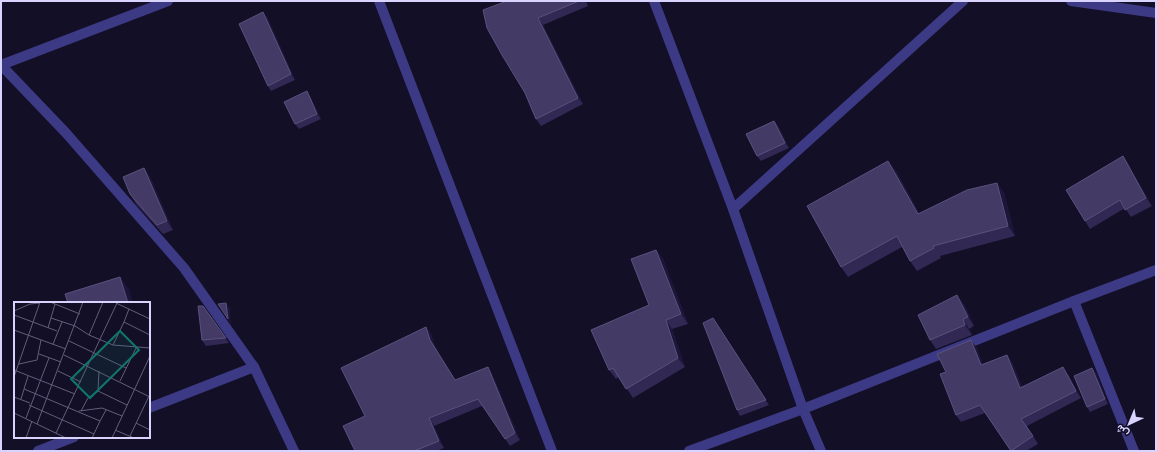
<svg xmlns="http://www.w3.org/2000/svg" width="1157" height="452" font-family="'Open Sans',Vazirmatn,sans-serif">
<rect width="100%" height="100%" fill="#130f26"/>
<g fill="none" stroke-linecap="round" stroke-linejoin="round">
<g stroke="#3d3a85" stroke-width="10">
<path d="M379,1l173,450"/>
<path d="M654,1l79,208 70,200 18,42"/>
<path d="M1071,1l85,12"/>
<path d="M1,65l65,68 118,135 70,99 40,84"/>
<path d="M1,65l167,-64"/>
<path d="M733,209l230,-208"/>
<path d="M1074,301l60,150"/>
<path d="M149,408l105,-41"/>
<path d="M38,451l36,-14"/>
<path d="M689,451l114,-42 271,-108 82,-31"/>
</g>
</g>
<g fill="#312854">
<path d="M507,1h79l2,5 -45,19 40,79 -42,22 -5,-7 -11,-26z"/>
<path d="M267,17l28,63 -24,11 -3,-5z"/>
<path d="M310,96l11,23 -22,10 -4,-5z"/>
<path d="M774,121l4,5 11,22 -28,13 -4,-5z"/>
<path d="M1123,156l5,8 24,42 -21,11 -6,-9 -35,21 -5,-8z"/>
<path d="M144,168l6,9 23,53 -10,4 -27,-30 -6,-10z"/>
<path d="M896,171l23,42 78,-30 7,10 11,43 -75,20 1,2 -24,13 -7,-10 -8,-14 -54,30 -7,-10z"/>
<path d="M656,250l7,9 25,65 -16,5 13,38 -52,31 -14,-21 -3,2 -7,-9 40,-65z"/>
<path d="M964,304l10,22 -5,3 3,6 -36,14 -6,-9z"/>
<path d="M203,306l26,37 -23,3 -4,-6z"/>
<path d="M713,318l56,87 -29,11 -3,-6z"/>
<path d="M426,327l5,7 4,13 20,33 33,-13 4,7 28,66 -10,6 -28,-40 -48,20 10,22 -8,3h-81l10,-35z"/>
<path d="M976,347l7,18 24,-10 5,7 10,25 46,-13 13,24 -54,28 11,18 -12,7h-15l-26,-38 -24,9 -5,-7z"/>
<path d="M1096,373l12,31 -18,8 -3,-5z"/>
</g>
<g fill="#1d163a">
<path d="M263,12l4,5 28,63 -4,-6z"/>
<path d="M538,18l5,7 40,79 -5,-6z"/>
<path d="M307,91l3,5 11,23 -4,-5z"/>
<path d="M774,121l4,5 11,22 -4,-5z"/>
<path d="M1123,156l5,8 24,42 -6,-8z"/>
<path d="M888,161l8,10 29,53 -7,-10z"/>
<path d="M144,168l6,9 23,53 -6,-9z"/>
<path d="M997,183l7,10 11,43 -7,-10z"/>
<path d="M656,250l7,9 25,65 -7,-10z"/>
<path d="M120,277l9,12 4,14h-5z"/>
<path d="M957,295l7,9 10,22 -6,-9z"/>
<path d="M226,303l4,5 1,16 -3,-5z"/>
<path d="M963,319l6,10 3,6 -7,-10z"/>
<path d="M666,320l6,9 13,38 -7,-9z"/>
<path d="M426,327l5,7 4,13 25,40 -5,-7 -25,-40z"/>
<path d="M971,340l5,7 10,25 -5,-7z"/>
<path d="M1007,355l5,7 13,33 -5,-7z"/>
<path d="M488,367l4,7 28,66 -5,-7z"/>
<path d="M1063,367l5,7 13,24 -5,-7z"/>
<path d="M1092,368l4,5 12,31 -3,-5z"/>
<path d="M429,418l5,8 10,22 -5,-7z"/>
</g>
<g fill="#433a66" stroke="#5a527e">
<path d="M507,1h72l-41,17 40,80 -42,21 -11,-26 -23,-38 -15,-27 -4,-18z"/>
<path d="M263,12l28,62 -23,12 -29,-62z"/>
<path d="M307,91l10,23 -22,10 -11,-22z"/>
<path d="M774,121l11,22 -28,13 -11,-22z"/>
<path d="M1123,156l23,42 -21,12 -5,-10 -35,21 -19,-31z"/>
<path d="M888,161l30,53 49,-24 30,-7 11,43 -75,20 1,2 -24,13 -13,-25 -56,31 -34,-61z"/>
<path d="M144,168l23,53 -10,4 -27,-31 -7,-17z"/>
<path d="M656,250l25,64 -15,6 12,38 -52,31 -13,-21 -4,2 -18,-40 58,-25 -18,-46z"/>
<path d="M120,277l8,26h-60l-3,-9z"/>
<path d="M957,295l11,22 -5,2 2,6 -35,15 -12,-25z"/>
<path d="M226,303l2,16 -10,-15z"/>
<path d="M198,306h5l23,32 -24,2z"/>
<path d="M713,318l53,82 -29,10 -34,-87z"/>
<path d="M426,327l4,13 25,40 33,-13 27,66 -10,6 -27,-40 -49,19 10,23 -25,10h-59l-12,-25 22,-10 -24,-48z"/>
<path d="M971,340l10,25 26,-10 13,33 43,-21 13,24 -55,28 12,17 -22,15 -31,-46 -24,10 -16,-41 6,-2 -9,-18z"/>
<path d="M1092,368l13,31 -18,8 -13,-31z"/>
</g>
<g transform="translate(14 302)">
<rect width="136" height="136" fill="#130f26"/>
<path fill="none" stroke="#625e7d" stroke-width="1" d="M36,0l30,12M102,1l34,16M115,7l-5,13 26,13M0,9l16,-7 10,-1M0,13l43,16M37,16l24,8 14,9 24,10 37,3M34,26l7,-24M0,28l52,19M75,33l14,-33M55,39l57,27M39,42l9,-22M99,43l11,-23M25,52l22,8M50,53l86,42M5,62l18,-4 4,-20M0,68l61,24M44,69l23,11M0,75l26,-75M106,79l16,-33M10,87l76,32 6,-11M84,89l29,14M84,89l1,-20M0,95l16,6M7,97l7,-23M15,103l65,29M65,109l23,-3 20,8M67,109l7,-13 10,-7M0,111l52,25M12,116l23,-60M122,121l14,7M23,122l46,-122M101,128l19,8M42,131l61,-130M116,134l19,-40M12,136l6,-17M78,136l8,-17M98,136l38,-82"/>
<path fill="#0f766e" fill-opacity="0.15" stroke="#0f766e" stroke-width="2" d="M106,29l19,19 -49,48 -19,-19z"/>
<rect width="136" height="136" fill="none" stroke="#d9d4ff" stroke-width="2"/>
</g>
<rect width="1157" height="452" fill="none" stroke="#d9d4ff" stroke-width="4"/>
<g transform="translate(1129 424) rotate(224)" stroke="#130f26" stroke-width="3" paint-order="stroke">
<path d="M0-3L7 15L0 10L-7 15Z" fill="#d9d4ff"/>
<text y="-6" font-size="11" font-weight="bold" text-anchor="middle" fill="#d9d4ff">ش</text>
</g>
</svg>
